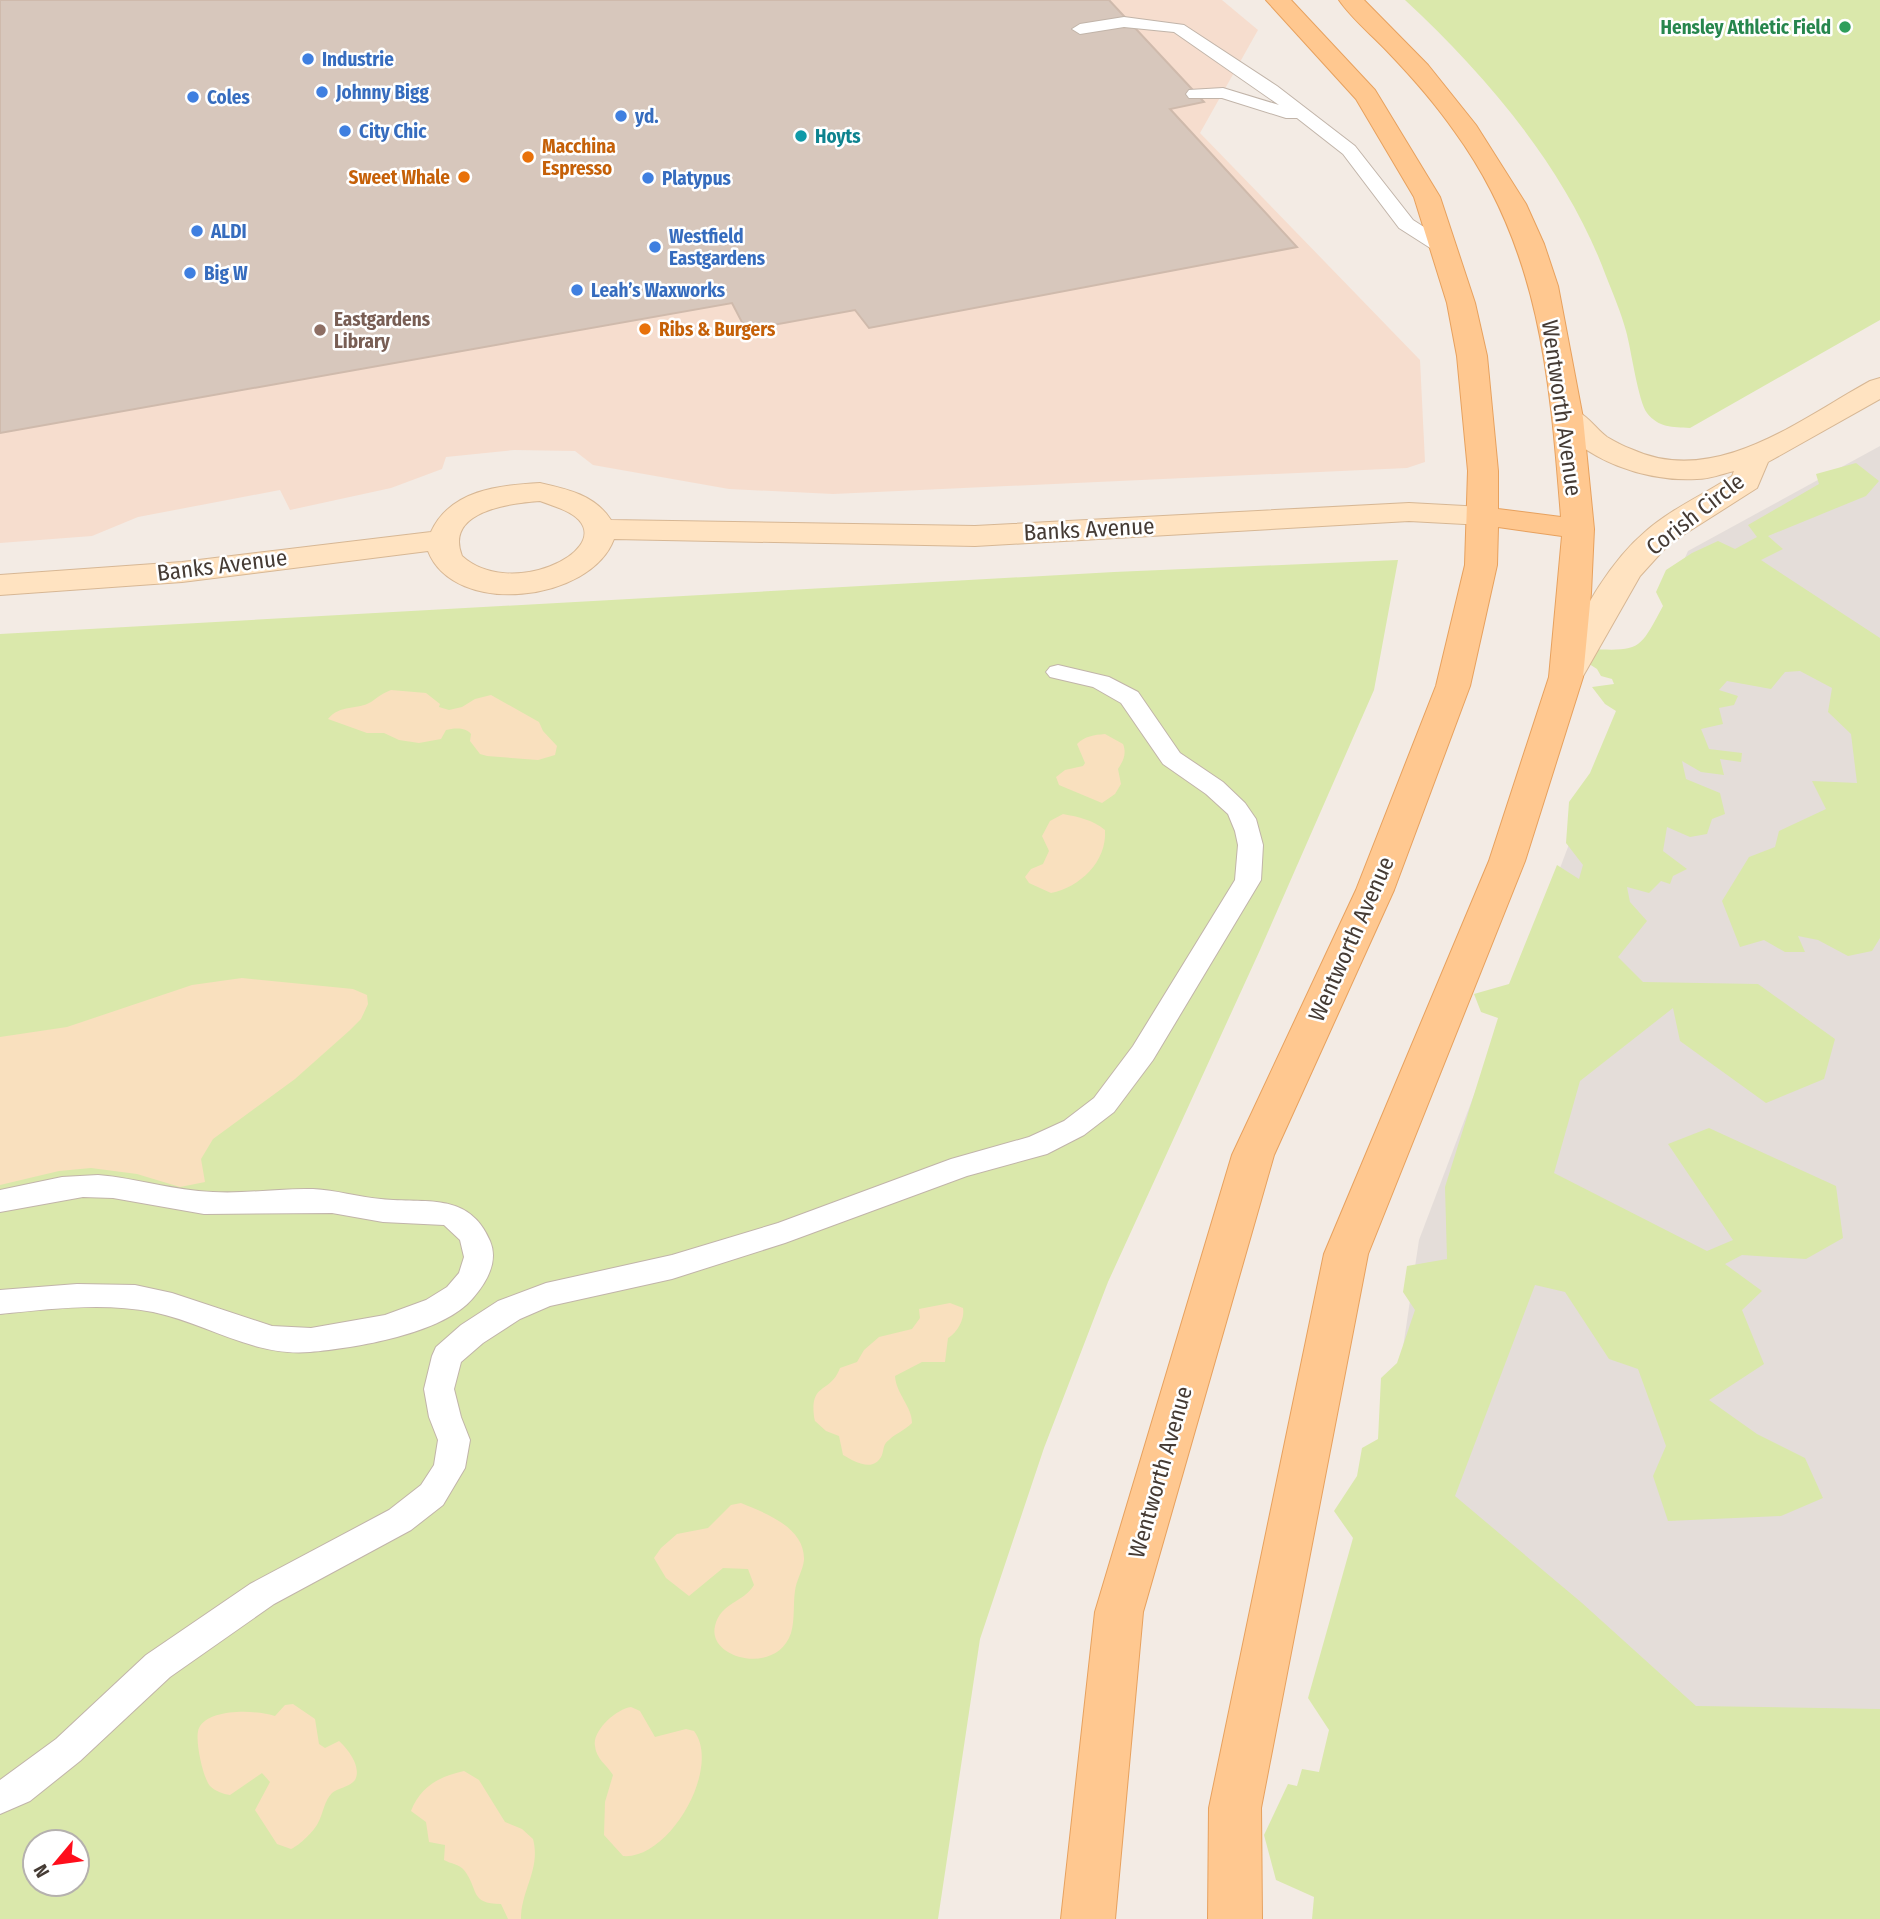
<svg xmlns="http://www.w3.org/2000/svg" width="1880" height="1919" font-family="'Fira Sans Condensed',sans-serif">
<rect width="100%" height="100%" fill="#f3ebe4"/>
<path fill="#f6ddce" d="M0,0h1222l36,30 -58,103 220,227 5,102 -18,6 -574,26 -104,-5 -136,-24 -18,-14 -61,-1 -68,7 -4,12 -51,19 -101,22 -10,-20 -142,27 -46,19 -92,7z"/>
<path fill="#e4ddd9" d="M1880,446v1473h-553l-1,-53 93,-626 218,-575 51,-114z"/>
<g fill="#dae8ab" fill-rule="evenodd">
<path d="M1405,0h475v320l-190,108c-18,-1 -31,0 -43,-15 -9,-12 -16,-65 -21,-82 -5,-19 -13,-37 -20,-55 -39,-106 -119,-200 -201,-276z"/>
<path d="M1856,463l23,18 -13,15 -98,40 15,13 -22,11 119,78v300l-8,13 -24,5 -30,-16 -20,-4 7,16h-20l-21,-12 -24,7 -18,-46 27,-44 26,-10 4,-16 47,-22 -14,-28 45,2 -6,-49 -23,-22 4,-24 -32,-17 -15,1 -14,17 -44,-8 -8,9 19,6 -4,9 -15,3 4,16 -22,5 8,20 33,4 -1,9 -21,-3 4,16 -23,-3 -19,-11 4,18 34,14 5,21 -13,5 -5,15 -17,3 -23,-10 -4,24 24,18 -14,7 -3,8 -9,-3 -12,12 -22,-6 3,15 17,19 -29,36 25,25 115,2 77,55 -11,40 -58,24 -86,-62 -7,-33 -93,73 -26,92 153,78 26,-11 -65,-96 41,-16 127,58 7,52 -37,21 -64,-4 -17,9 37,27 -20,19 22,54 -55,36 48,34 48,24 18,40 -42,18 -113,5 -15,-45 13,-30 -28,-77 -29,-10 -44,-67 -30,-7 -80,211 127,107 114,103 184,3v210h-568l2,-22 -38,-17 -12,-45 24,-51 9,2 5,-17 17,3 10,-42 -21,-32 45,-160 -19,-27 23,-35 5,-28 16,-9 3,-61 16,-15 18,-53 -12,-18 4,-26 40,-7 -2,-72 53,-169 -17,-6 -7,-18 35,-10 48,-119 22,14 4,-14 -17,-22 3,-41 21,-29 26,-62 -11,-7 -13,-17 22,-3 -2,-5 -11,-3 -4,-7 -11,-7 3,-13c51,2 50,2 74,-43l-7,-14 10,-22 26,-17 26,-12 17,8 22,-12 -9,-12 71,-41 -3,-10z"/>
<path d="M1398,560l-24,130 -114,260 -152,332 -64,166 -64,191 -42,280h-938v-1285l1114,-62zM35,1842h42v42h-42z"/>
</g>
<g fill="#f9e0be">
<path d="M391,690l35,3 14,11 -1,3 10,3 13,-3 13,-8 16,-4 48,27 4,9 14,15 -2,9 -17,5 -51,-4 -7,-2 -10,-13 1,-7c-5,-7 -17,-6 -25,-4l-5,9 -22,4 -20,-3 -15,-7h-17l-39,-14c12,-15 30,-9 43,-17 7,-5 12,-9 20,-12z"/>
<path d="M1105,734l18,10c4,10 0,17 -5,25l3,15 -6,10 -13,9 -43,-18 -3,-8 9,-7 18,-4 2,-3 -8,-19c8,-8 17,-9 28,-10z"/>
<path d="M1063,814c16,3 30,6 42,16 2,32 -25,57 -54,63l-22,-10 -4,-6 6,-8 12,-5 6,-13 -7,-15 8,-15z"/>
<path d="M242,978l111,11 14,6 1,9 -7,15 -12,12 -54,48 -82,60 -12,20 4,23 -25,5 -43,-13 -46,-6 -32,3 -59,14v-148l67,-10 125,-42z"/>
<path d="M950,1303l13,5c2,11 -6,25 -15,30l-3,24h-23l-27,14c1,18 17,30 17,47 -8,8 -16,10 -23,17 -6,4 -5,9 -7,15 -8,18 -27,7 -39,0l-4,-19 -13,-5 -11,-10c-7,-40 15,-26 25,-53l17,-6 7,-12 15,-13 33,-8 8,-11 -1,-9z"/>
<path d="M741,1503c24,10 64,24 63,57 -1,10 -8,21 -9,31 -2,13 0,29 -4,42 -14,43 -84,26 -76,-7 6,-24 28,-23 39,-41l-6,-16 -25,-1 -34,28 -23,-18 -12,-20 7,-10 16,-14 31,-6 23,-23z"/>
<path d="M293,1704l22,15 4,25 6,4 14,-7c9,8 23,26 16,39 -5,7 -17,8 -23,13 -8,8 -9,21 -14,30 -4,8 -18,22 -27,26l-14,-5 -22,-34 15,-28 -8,-9 -32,22c-7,-1 -15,-4 -20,-9 -7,-8 -16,-48 -11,-58 10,-20 58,-18 76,-12l10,-11z"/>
<path d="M631,1707l9,4 15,26 31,-8 8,2c28,37 -25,129 -71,125l-19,-21 1,-33 8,-27c-6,-10 -17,-16 -18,-29 -3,-15 21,-37 36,-39z"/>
<path d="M464,1771l15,9 26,42 17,7 11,10c8,30 -12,51 -12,80h-13l-7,-15c-32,0 -22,-15 -37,-34 -5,-6 -13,-6 -20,-10l1,-15 -16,-3 -3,-20 -15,-11c9,-24 29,-35 53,-40z"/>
</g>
<path fill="#d7c7bc" stroke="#cfbaac" stroke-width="2" d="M0,0h1109l95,102 -34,7 127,138 -428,81 -14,-18 -109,20 -14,-27 -732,130z"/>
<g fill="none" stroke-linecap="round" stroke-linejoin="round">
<g stroke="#c1b4a9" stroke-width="2">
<g id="lane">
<path d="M1124,17l60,8 93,61 78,60 58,74 36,23 2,4 -2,4h-14l-36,-23 -56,-74 -46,-36h-11l-64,-20h-33l-3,-4 3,-4 34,-2 56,17 -105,-73 -50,-5 -44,7 -8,-5 8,-5z"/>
<path d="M1058,665l51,12 29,15 42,61 43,29 22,21 11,16 7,26 -2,35 -108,180 -39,52 -30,23 -37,19 -80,22 -182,67 -113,36 -122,27 -30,13 -37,24 -22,19 -7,27 7,28 9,23 -5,28 -22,37 -32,25 -137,74 -104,73 -90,84 -50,40 -30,13v-34l56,-41 90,-84 104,-71 139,-74 32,-25 13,-20 4,-25 -9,-23 -5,-28 8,-33 4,-9 25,-22 37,-24 48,-18 126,-28 106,-32 173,-64 78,-22 35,-16 30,-23 39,-52 102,-166 3,-35 -3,-14 -7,-17 -22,-20 -43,-30 -42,-61 -28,-16 -43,-10 -4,-5 4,-5z"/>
<path d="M98,1175c39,3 76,16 115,17 33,2 67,-4 100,-3 23,1 45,8 68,10 44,5 88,-8 109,42 9,21 -4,42 -17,57 -30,36 -118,50 -163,54 -56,5 -104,-29 -157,-40 -50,-10 -103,-3 -153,2v-24l77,-6 58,1 37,8 100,33 39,2 74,-13 41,-15 21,-13 12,-14 5,-16 -4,-17 -16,-15 -61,-3 -51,-9 -128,1 -91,-16 -30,-1 -83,15v-22l62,-13z"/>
</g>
</g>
<g stroke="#d7b794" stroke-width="2">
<g id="secondary">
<path d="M1880,378v21l-112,63 -11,26 -88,56 -29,32 -62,109 -12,3 -12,-3 -5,-8c27,-50 53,-109 97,-146 25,-22 59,-37 86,-55l2,-5c-12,3 -25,8 -37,8 -50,3 -114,-18 -144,-61l4,-6c8,-2 14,-4 21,0 11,5 19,18 29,25 7,4 16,9 24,12 84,39 168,-29 239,-68z"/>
<path d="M540,483c27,6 55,12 71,37l364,6 434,-23 74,4 11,2 5,7 -5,7 -11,2 -74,-4 -434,25 -361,-7c-23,63 -160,79 -186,12l-246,31 -182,13v-20l182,-13 249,-30c19,-42 68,-47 109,-49zM540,501c13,5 29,9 39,19 30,33 -70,79 -117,36 -18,-45 49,-53 78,-55z"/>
</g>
</g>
<g stroke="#e7a15e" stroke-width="2">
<path id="primary" d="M1266,0h25l84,90 65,107 35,106 12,53 11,115v38l63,8c-11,-139 -21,-268 -106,-385 -20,-29 -44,-56 -68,-81 -16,-17 -35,-32 -48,-51h25l64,65 48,60 50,79 18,40 14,42 25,132 11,111 -3,64 -8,84 -58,184 -157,393 -107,554 1,111h-54l1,-111 115,-554 165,-393 60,-184 13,-141 -64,-9 -1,38 -27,121 -76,204 -120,265 -131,457 -28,307h-54l34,-307 137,-457 124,-265 80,-204 29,-121 3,-94 -11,-115 -10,-53 -33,-106 -58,-98z"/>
</g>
<use href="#lane" fill="#fff" fill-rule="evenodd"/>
<use href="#secondary" fill="#ffe3c1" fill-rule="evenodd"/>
<use href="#primary" fill="#ffc890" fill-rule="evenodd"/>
</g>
<circle fill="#2e9e5b" stroke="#fff" stroke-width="2.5" cx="1845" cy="27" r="7"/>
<g fill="#3f7fe0" stroke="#fff" stroke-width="2.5">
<circle cx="308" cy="59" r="7"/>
<circle cx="322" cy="92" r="7"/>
<circle cx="193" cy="97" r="7"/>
<circle cx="621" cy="116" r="7"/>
<circle cx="345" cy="131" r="7"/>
<circle cx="648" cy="178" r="7"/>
<circle cx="197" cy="231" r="7"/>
<circle cx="655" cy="247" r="7"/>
<circle cx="190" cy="273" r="7"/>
<circle cx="577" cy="290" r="7"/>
</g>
<circle fill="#0f9aa8" stroke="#fff" stroke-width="2.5" cx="801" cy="136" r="7"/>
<g fill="#e8710a" stroke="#fff" stroke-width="2.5">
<circle cx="528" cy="157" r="7"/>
<circle cx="464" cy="177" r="7"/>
<circle cx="645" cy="329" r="7"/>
</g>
<circle fill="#8d6e63" stroke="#fff" stroke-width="2.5" cx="320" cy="330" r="7"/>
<g text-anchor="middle" stroke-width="5" stroke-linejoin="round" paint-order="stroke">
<g font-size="19" font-weight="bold" fill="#27864d" stroke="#fff" text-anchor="end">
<text x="1831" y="34">Hensley Athletic Field</text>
</g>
<g font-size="19" font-weight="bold" fill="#366cbe" stroke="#fff" text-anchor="start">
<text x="322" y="66">Industrie</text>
<text x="336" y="99">Johnny Bigg</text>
<text x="207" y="104">Coles</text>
<text x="635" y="123">yd.</text>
<text x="359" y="138">City Chic</text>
<text x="662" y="185">Platypus</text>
<text x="211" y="238">ALDI</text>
<text x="669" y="243">Westfield<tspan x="669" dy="22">Eastgardens</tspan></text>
<text x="204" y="280">Big W</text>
<text x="591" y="297">Leah’s Waxworks</text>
</g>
<g font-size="19" font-weight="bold" fill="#0d838f" stroke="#fff" text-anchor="start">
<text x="815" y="143">Hoyts</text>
</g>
<g font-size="19" font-weight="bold" fill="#c56008" stroke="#fff" text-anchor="start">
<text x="542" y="153">Macchina<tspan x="542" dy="22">Espresso</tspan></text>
<text x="450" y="184" text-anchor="end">Sweet Whale</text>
<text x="659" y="336">Ribs &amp; Burgers</text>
</g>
<g font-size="19" font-weight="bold" fill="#785e54" stroke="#fff" text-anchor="start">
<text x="334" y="326">Eastgardens<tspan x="334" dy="22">Library</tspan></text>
</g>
<g font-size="23" fill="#453b34" stroke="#fff">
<text transform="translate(1562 408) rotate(82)" y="8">Wentworth Avenue</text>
<text transform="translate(1695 514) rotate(-38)" y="8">Corish Circle</text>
<text transform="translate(1089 529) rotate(-3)" y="8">Banks Avenue</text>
<text transform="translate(222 565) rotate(-7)" y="8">Banks Avenue</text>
<text transform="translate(1351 939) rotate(-66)" y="8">Wentworth Avenue</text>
<text transform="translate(1160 1472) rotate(-74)" y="8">Wentworth Avenue</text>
</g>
</g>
<g transform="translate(56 1863) rotate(241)"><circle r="33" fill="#ffffff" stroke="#b5b1ae" stroke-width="2"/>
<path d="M0-5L12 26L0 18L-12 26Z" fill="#ff0e1c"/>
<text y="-10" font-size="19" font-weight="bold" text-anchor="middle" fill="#453b34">N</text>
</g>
</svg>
